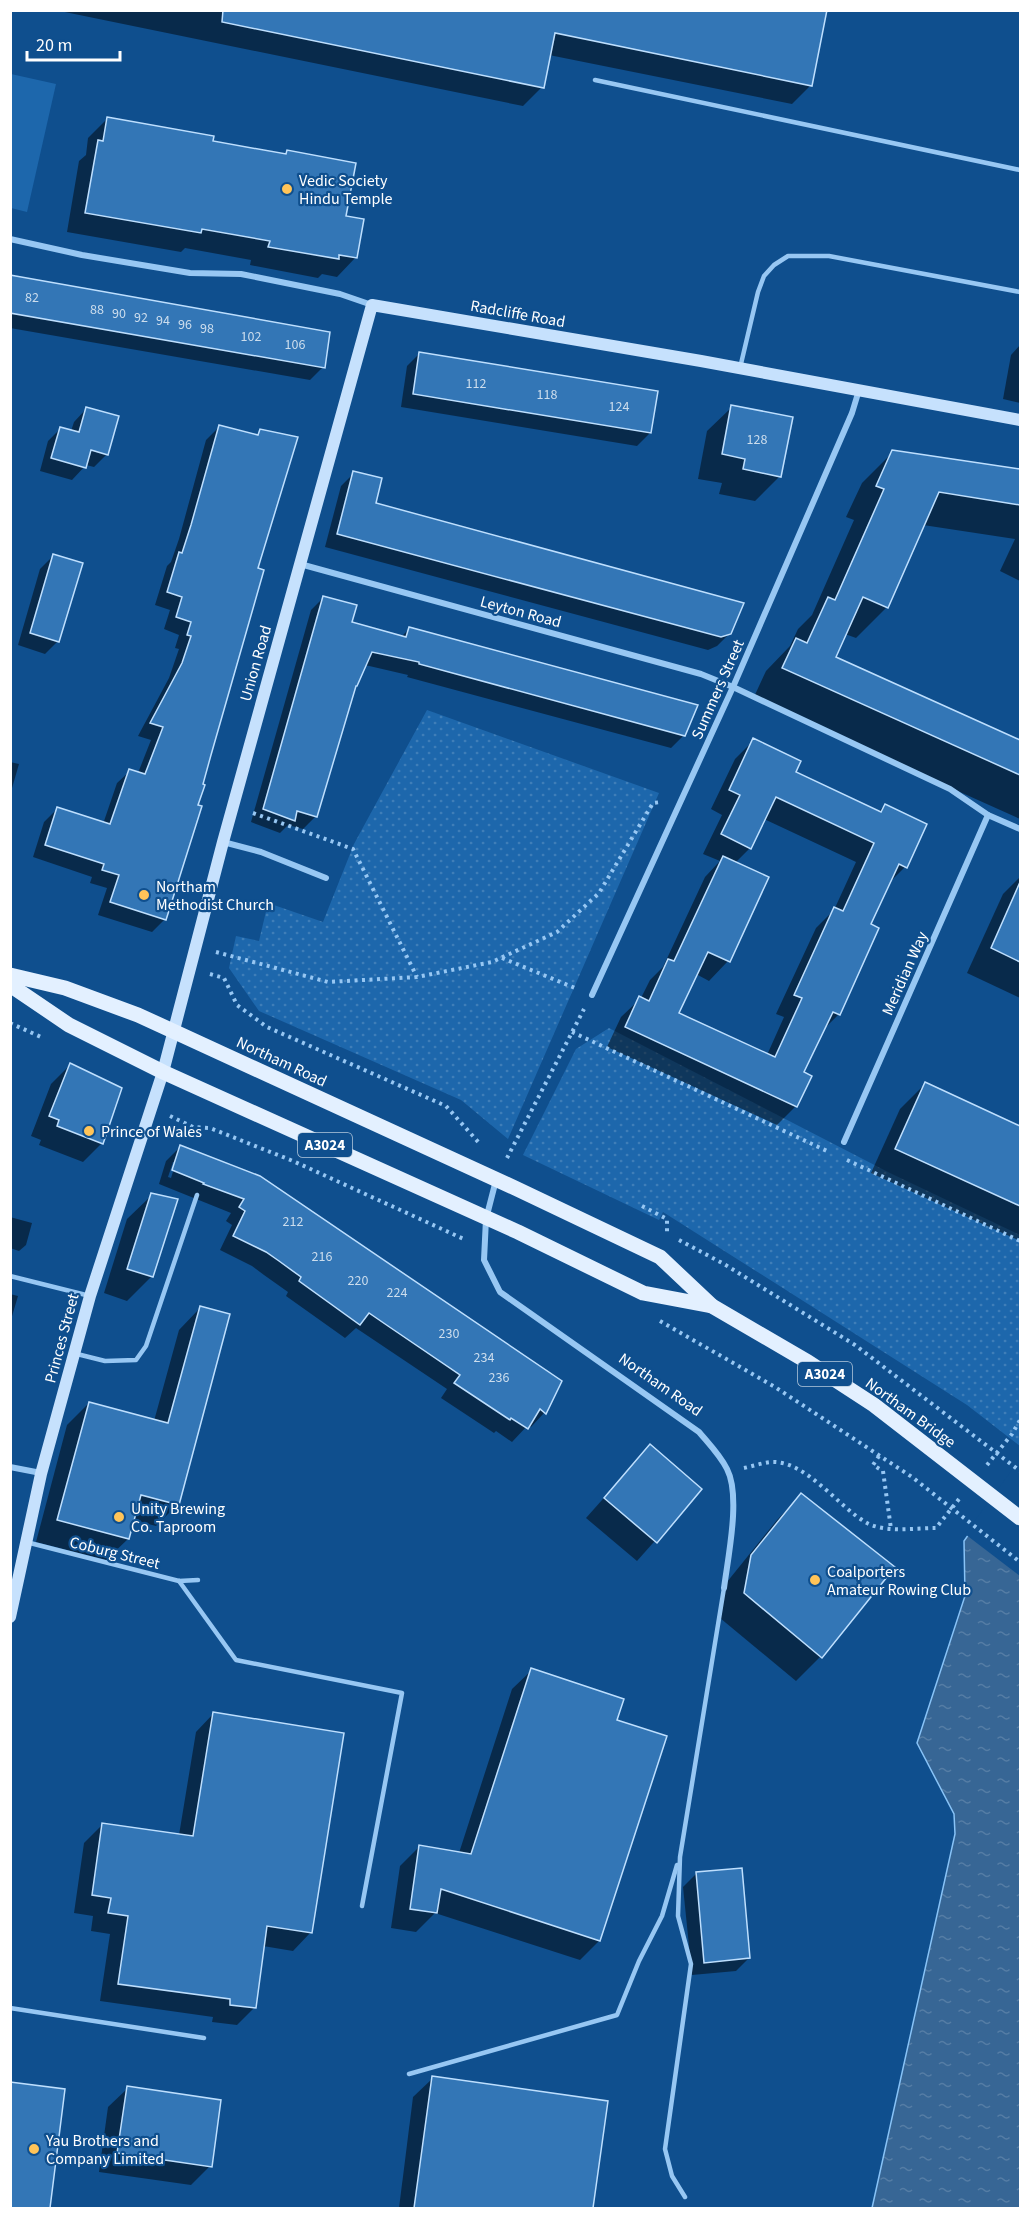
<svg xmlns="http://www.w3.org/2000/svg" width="1031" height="2219" font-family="'Source Sans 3',sans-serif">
<defs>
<pattern id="park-dots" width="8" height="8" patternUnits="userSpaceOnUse" patternTransform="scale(1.5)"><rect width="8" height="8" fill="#1d67ac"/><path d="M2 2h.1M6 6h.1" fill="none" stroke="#3f7eb8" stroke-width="1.8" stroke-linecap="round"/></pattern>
<pattern id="water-ripples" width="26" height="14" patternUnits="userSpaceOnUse" patternTransform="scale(1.5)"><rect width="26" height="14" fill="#376695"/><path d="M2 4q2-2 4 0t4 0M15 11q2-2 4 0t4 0" fill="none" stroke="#557da5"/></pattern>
</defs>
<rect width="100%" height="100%" fill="#0f4f8e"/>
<g fill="url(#park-dots)">
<path d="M427,710l232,83 -151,346 -47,-39 -202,-89 -30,-43 7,-32 23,5 9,-38 55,19 31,-78z"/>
<path d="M609,1028l281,145 130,62v211l-53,-41 -304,-193 -4,8 -136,-65 53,-106z"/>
</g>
<path fill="#1d67ac" d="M11,74l45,10 -29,128 -16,-4z"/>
<path fill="url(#water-ripples)" stroke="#88c3f7" stroke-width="1.5" d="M1020,1462v746h-148l83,-374 -1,-20 -37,-71 48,-147 -1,-55z"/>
<path fill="#0f4f8e" d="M1020,1459v117l-55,-42z"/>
<g fill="#0007" fill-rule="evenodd">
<path d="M55,10h771l-15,75 -19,19 -243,-49 -7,32 -19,19z"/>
<path d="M107,119l105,23 71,13 4,-3 58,65 11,40 -19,20 -15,-3 -4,4 -68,-13 1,-5 -66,-12 -4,4 -114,-20 12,-71 7,-6 2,-17z"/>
<path d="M10,277l313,90 -13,13 -300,-52z"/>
<path d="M1020,345v58l-17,-4 8,-44z"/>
<path d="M420,353l230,80 -13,13 -236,-39 6,-41z"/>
<path d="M732,407l48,69 -25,25 -36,-7 3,-11 -24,-4 9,-48z"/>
<path d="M86,409l21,45 -13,13 -8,-2 -14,15 -32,-9 8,-30 13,-13 10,3 3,-9z"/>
<path d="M219,427l36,9 6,-5 -5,138 -91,350 -13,13 -54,-17 9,-27 -17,-5 2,-6 -59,-20 11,-35 13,-13 46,15 14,-41 13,-12 8,2 13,-33 -13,-4 31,-58 10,-29 -4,-1 4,-13 -15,-6 6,-19 -15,-5 12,-39 4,-4 8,-23 27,-99z"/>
<path d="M893,452l127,19v110l-20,-10 15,-32 -92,-14 -36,82 -31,31 -11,-4 -11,24 186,83v78l-267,-120 13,-28 24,-25 8,-17 14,-14 42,-95 -8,-3 16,-34z"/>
<path d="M354,473l20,31 356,129 -13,13 -9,4 -383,-103 16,-61z"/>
<path d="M53,556l5,85 -13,13 -27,-9 22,-76z"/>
<path d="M324,597l27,26 50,14 9,-9 274,107 -13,13 -264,-71 1,-2 -43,-10 -12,23 -37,128 -13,13 -15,-4 -8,8 -29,-11 60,-212z"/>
<path d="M754,740l40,33 84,39 7,-7 20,62 -17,17 -19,40 -30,90 -17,17 -20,42 -6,33 -19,19 -170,-78 14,-30 20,-19 9,-18 13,-13 42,-90 15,-16 -17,-7 19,-39 -11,-6 24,-50zM764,819l92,43 -22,48 -18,18 -40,86 8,3 -17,38 -90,-41 19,-40 13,7 19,-20 39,-83 -32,-15 15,-15z"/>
<path d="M10,762l9,2 -9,31z"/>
<path d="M1020,877v121l-53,-25 36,-79z"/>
<path d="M70,1065l32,78 -19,19 -44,-17 2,-5 -10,-4 20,-52z"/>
<path d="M925,1084l95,44v113l-149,-68 29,-64z"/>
<path d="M180,1147l380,235 -16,31 -13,14 -3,-2 -16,17 -16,-11 -2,2 -53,-35 6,-9 -91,-61 -11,10 -59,-42 2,-4 -24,-17 -12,-9 -32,-16 12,-25 -6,-4 5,-8 -72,-29 7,-23zM173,1162h3l-5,16 -3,-1z"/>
<path d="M152,1195v81l-25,25 -23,-8 23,-74z"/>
<path d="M10,1217l22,6 -6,22 -7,6 -9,-3z"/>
<path d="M10,1294l8,2 -8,27z"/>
<path d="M200,1308l-22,196 -22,22 -23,-6 -5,19 -22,21 -70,-18 31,-117 22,-22 65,18 25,-91z"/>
<path d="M650,1446l50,44 -63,71 -51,-43z"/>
<path d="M801,1495l92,72 -73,90 -24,24 -76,-63 7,-36 50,-62z"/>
<path d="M532,1670l83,51 -16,220 -19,19 -145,-47 -19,19 -25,-4 9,-62 19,-19 40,6 53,-164z"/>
<path d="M214,1713l97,219 -18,19 -30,-5 -8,61 -18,18 -25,-3 1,-5 -113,-16 10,-67 -19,-3 2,-15 -19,-3 10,-70 19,-19 76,11 17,-103z"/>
<path d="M696,1874l53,84 -13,13 -44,4 -9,-88z"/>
<path d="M433,2078l173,25 -15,105h-192l14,-111z"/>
<path d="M10,2083l54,7 -16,118h-38z"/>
<path d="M128,2088l82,78 -19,19 -92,-13 9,-65z"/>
</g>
<g fill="#3376b6" stroke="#bedffe" stroke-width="1.5">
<path d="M223,10h604l-15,76 -257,-53 -11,55 -322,-66z"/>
<path d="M107,117l107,19 -1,5 73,13 1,-4 69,13 -10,53 18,3 -7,39 -18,-3v4l-71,-12 2,-6 -68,-12 -1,4 -116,-20 13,-73 5,1z"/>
<path d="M10,275l320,57 -5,36 -315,-55z"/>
<path d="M419,352l239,39 -7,42 -238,-39z"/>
<path d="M731,405l62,12 -12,60 -38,-8 2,-10 -23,-5z"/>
<path d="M86,407l33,9 -11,39 -17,-5 -5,18 -35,-10 9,-31 19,5z"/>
<path d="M219,425l39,10 2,-6 38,8 -40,131 6,2 -53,185 -8,29 2,1 -7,20 4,1 -36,114 -56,-18 9,-27 -17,-5 2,-6 -59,-19 12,-38 53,17 19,-55 16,5 18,-47 -13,-4 32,-60 9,-27 -4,-1 4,-13 -15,-5 6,-20 -15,-5 12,-40 3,1 9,-28z"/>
<path d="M892,450l128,19v36l-81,-13 -51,116 -25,-11 -27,60 184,83v35l-238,-107 14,-30 11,5 21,-46 7,3 49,-111 -8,-3z"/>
<path d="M353,471l29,7 -6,25 368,100 -13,31 -10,3 -384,-103z"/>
<path d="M53,554l30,9 -24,79 -29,-9z"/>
<path d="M323,596l34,9 -5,17 54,15 3,-10 289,78 -13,31 -266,-72v-2l-47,-10 -15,34h-1l-39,131 -20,-6 -2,10 -32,-12z"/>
<path d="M753,738l48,23 -5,11 85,40 4,-8 42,20 -20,44 -8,-4 -28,60 8,4 -39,87 -7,-3 -29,60 8,4 -15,31 -172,-80 14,-31 10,5 19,-42 6,2 49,-105 46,21 -39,85 -22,-10 -29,61 96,44 27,-59 -8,-3 40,-88 9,4 31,-68 -98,-46 -25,52 -30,-15 19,-39 -11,-5z"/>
<path d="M1020,882v80l-29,-14z"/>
<path d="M70,1063l52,25 -19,56 -46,-18 2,-6 -10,-4z"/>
<path d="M925,1082l95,44v80l-125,-57z"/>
<path d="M180,1145l80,31 302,205 -16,33 -6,-5 -12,20 -17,-11 -1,2 -56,-37 6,-8 -72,-49 -19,-13 -9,12 -61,-44 2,-4 -22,-16 -13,-9 -33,-16 12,-25 -6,-4 5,-8 -41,-15 1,-1 -32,-13z"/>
<path d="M151,1193l27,6 -25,78 -26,-8z"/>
<path d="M200,1306l30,8 -51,191 -38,-10 -12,44 -72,-19 32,-118 79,21z"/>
<path d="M650,1444l52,45 -45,54 -53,-45z"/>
<path d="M801,1493l94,74 -73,91 -78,-65 7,-38z"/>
<path d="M531,1668l93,31 -7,21 50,16 -67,205 -159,-52 -4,24 -27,-4 9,-64 52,9z"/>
<path d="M213,1712l131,21 -32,200 -45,-7 -11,82 -26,-3v-6l-112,-15 10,-68 -20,-3 3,-15 -19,-3 10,-72 91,13z"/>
<path d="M742,1868l8,90 -46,5 -8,-91z"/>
<path d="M432,2076l176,25 -15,107h-179z"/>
<path d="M10,2082l55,7 -15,119h-40z"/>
<path d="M127,2086l94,14 -9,67 -95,-14z"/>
</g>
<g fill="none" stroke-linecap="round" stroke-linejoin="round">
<g stroke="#97c7f3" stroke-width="4" stroke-dasharray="3 4.5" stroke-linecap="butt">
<path d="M253,813l100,36 64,128"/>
<path d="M216,952l112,30 89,-5 75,-15 65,-30 42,-39 54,-90 8,-1"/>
<path d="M502,958l73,30"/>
<path d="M210,974l14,4 13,27 30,22 179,79 34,38"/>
<path d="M10,1023l31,14"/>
<path d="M572,1032l255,119"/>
<path d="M170,1116l23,11 17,1 83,33 173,79"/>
<path d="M507,1158l77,-149"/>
<path d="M847,1160l173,81"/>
<path d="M642,1206l25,13v15"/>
<path d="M679,1240l45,24 131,81 165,126"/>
<path d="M660,1321l115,66 137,90 108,85"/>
<path d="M879,1456l-6,9 10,6 8,58"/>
<path d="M987,1465l25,-31 8,-14"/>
<path d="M744,1468c9,-2 18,-5 27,-6 35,-2 67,45 96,61 19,10 47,5 69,5l23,-29"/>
</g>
<g stroke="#97c7f3" stroke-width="4.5">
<path d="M595,80l425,90"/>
<path d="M740,368l18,-76 6,-16 10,-11 14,-9h41l191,36"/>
<path d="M10,1276l80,20"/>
<path d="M77,1354l28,7 31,-1 10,-14 51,-151"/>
<path d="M26,1542l153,39 19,-1"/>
<path d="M179,1581l57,79 166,33 -40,213"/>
<path d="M10,2008l194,30"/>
<path d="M409,2074l208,-59 22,-54 23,-45 15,-51"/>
<path d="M685,2197l-13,-21 -7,-27 26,-185 -13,-48 2,-59 44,-269"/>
</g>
<g stroke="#97c7f3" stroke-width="6">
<path d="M10,239l72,16 108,18 51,1 99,20 32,11"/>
<path d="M300,564l401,110 32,13 217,102 38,26 32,14"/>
<path d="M223,842l38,10 65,26"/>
<path d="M592,995l141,-308 119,-274 7,-23"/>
<path d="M844,1142l144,-327"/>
<path d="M496,1180l-10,39 -2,41 16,32 199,140c10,12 21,23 28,37 14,27 1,88 -3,119"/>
<path d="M10,1467l31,6"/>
</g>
<path stroke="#c6e1fd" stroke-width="12" d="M10,1617l31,-143 49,-178 73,-224 60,-230 149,-537 329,56 319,59"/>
<g stroke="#e3f0ff" stroke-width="15">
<path d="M10,975l55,13 73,27 377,173 145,69 52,49 96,56 66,43 146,113"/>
<path d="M10,985l59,40 94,47 355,160 125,61 69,13"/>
</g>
</g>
<g fill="#ffc459" stroke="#0f4f8e" stroke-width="2">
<circle cx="287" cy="189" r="6"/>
<circle cx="144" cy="895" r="6"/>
<circle cx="89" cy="1131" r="6"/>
<circle cx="119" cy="1517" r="6"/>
<circle cx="815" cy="1580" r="6"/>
<circle cx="34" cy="2149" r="6"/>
</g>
<g text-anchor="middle" stroke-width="4.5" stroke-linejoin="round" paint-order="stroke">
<g font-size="14" fill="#ccdded">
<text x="32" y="302">82</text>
<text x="97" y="314">88</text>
<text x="119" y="318">90</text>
<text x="141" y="322">92</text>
<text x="163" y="325">94</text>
<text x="185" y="329">96</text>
<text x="207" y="333">98</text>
<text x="251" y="341">102</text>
<text x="295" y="349">106</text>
<text x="476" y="388">112</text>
<text x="547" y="399">118</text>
<text x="619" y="411">124</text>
<text x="757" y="444">128</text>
<text x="293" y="1226">212</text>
<text x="322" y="1261">216</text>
<text x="358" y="1285">220</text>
<text x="397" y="1297">224</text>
<text x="449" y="1338">230</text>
<text x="484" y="1362">234</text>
<text x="499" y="1382">236</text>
</g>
<g fill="#0f4f8e" stroke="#b7cadd" stroke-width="1.5">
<rect x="298" y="1133" width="54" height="24" rx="4.5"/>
<rect x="798" y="1362" width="54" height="24" rx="4.5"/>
</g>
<g font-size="15" font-weight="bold" fill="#fff">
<text x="325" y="1150">A3024</text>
<text x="825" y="1379">A3024</text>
</g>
<g font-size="16" fill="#fff" stroke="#0f4f8e" text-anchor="start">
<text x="299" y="186">Vedic Society<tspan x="299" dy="18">Hindu Temple</tspan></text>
<text x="156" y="892">Northam<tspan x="156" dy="18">Methodist Church</tspan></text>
<text x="101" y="1137">Prince of Wales</text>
<text x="131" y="1514">Unity Brewing<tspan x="131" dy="18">Co. Taproom</tspan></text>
<text x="827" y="1577">Coalporters<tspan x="827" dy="18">Amateur Rowing Club</tspan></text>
<text x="46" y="2146">Yau Brothers and<tspan x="46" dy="18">Company Limited</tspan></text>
</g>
<g font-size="16" fill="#fff" stroke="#0f4f8e">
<text transform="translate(518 313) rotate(10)" y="6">Radcliffe Road</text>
<text transform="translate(521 611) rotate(15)" y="6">Leyton Road</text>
<text transform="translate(255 663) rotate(-74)" y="6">Union Road</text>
<text transform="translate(717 689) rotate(-66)" y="6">Summers Street</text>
<text transform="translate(904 973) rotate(-66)" y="6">Meridian Way</text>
<text transform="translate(282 1061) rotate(25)" y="6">Northam Road</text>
<text transform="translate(61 1338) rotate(-75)" y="6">Princes Street</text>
<text transform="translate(661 1384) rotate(35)" y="6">Northam Road</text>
<text transform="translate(911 1412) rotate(36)" y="6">Northam Bridge</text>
<text transform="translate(115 1552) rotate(14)" y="6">Coburg Street</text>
</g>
</g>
<rect width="1031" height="2219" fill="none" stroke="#ffffff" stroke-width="24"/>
<path d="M27 51v9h93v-9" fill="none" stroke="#ffffff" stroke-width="3"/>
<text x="36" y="51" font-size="18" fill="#ffffff" stroke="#0f4f8e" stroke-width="4.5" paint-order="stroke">20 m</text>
</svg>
